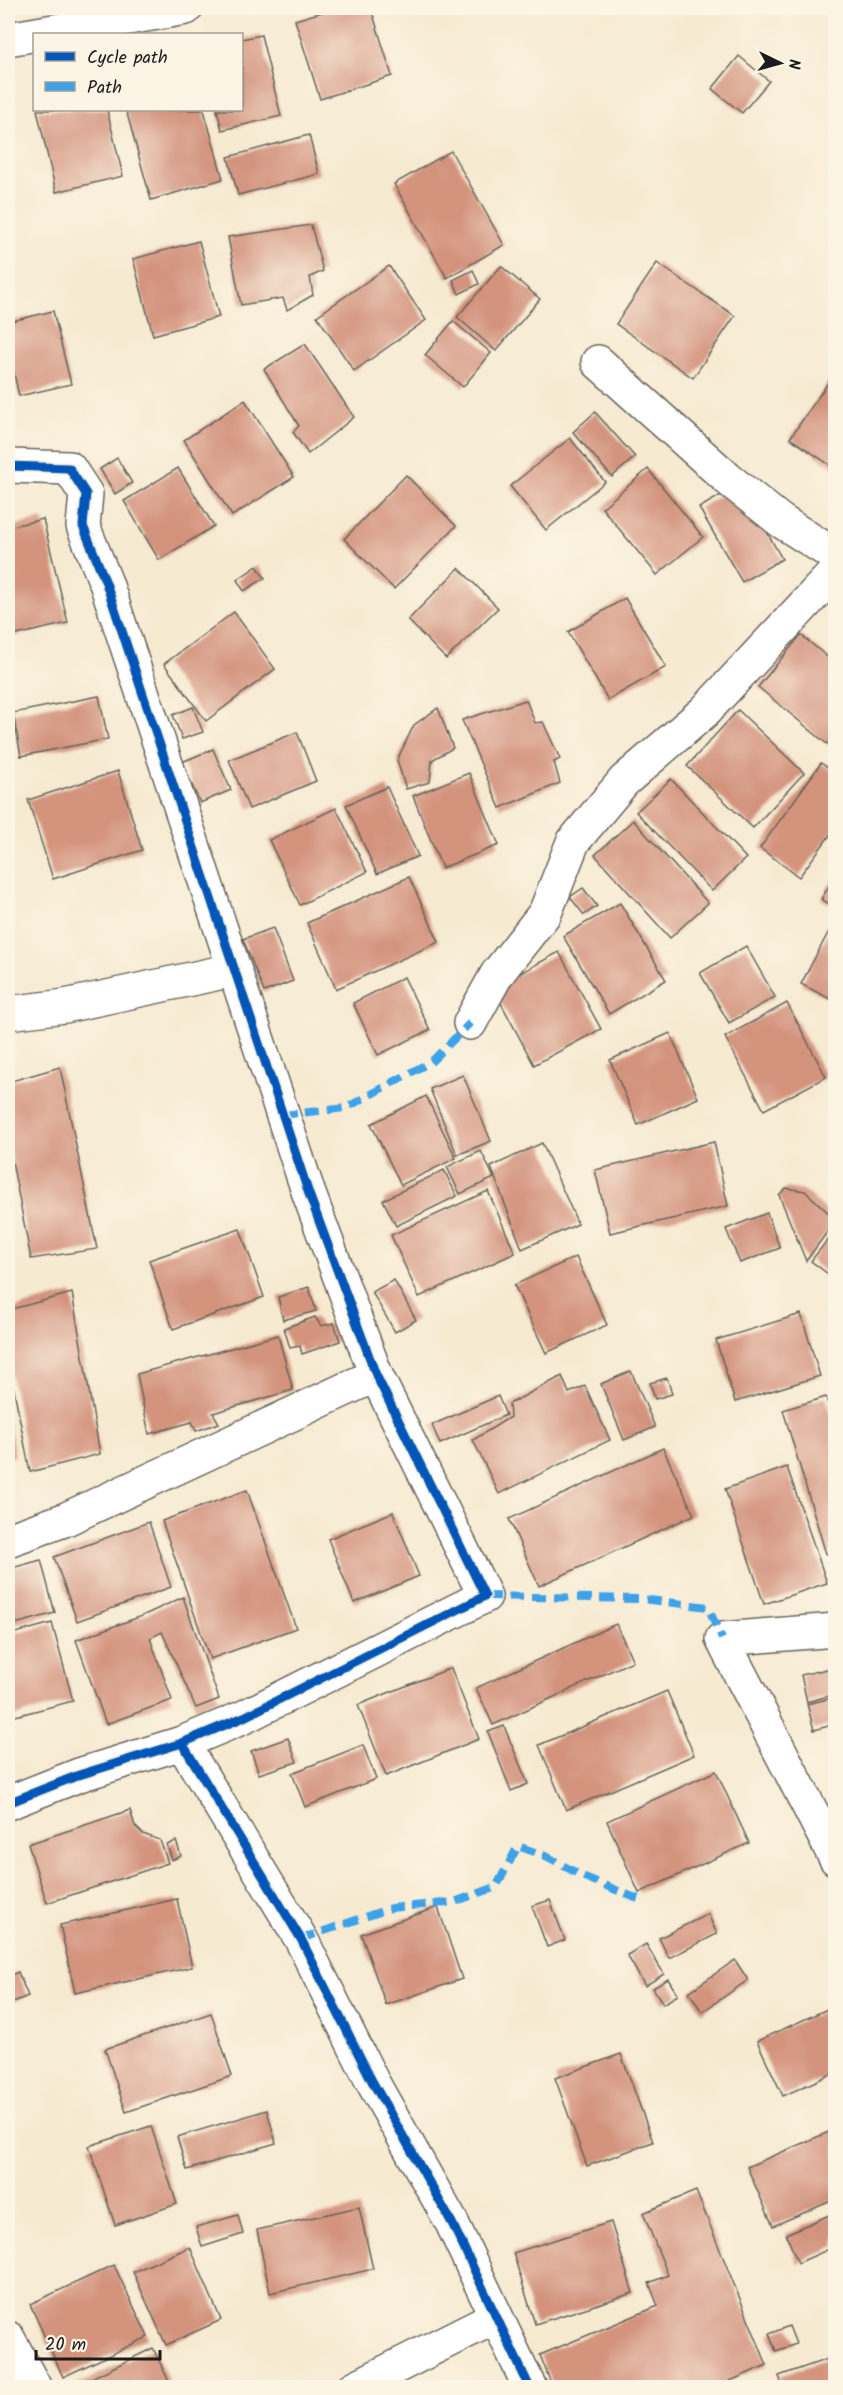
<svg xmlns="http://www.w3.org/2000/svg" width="843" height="2395" font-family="Kalam,sans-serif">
<rect width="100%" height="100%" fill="#fcf5e5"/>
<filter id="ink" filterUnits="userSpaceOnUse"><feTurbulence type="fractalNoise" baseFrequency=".0167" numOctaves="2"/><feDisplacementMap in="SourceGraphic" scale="12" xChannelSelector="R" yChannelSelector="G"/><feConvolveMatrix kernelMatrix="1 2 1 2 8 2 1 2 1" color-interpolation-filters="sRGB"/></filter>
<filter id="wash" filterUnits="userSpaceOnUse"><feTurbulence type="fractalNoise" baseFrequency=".008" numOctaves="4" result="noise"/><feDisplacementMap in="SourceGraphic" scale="24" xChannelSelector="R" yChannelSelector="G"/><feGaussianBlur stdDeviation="1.35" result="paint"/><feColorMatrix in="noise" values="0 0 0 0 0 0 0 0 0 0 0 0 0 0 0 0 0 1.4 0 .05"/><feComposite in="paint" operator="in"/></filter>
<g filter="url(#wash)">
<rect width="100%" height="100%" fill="#f6ead1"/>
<g id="blocks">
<g fill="#d3937d">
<path d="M336,8h35l21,68 -72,23 -25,-79z"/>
<path d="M261,35l20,81 -59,14 -5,-20h25v-71z"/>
<path d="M739,56l30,25 -27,32 -30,-24z"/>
<path d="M37,110h70l16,66 -67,16z"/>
<path d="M126,110h78l19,69 -72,21z"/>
<path d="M309,135l10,39 -81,21 -10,-38z"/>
<path d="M451,151l53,94 -57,33 -53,-94z"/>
<path d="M311,225l12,46 -13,6 3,18 -26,15 -4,-12 -42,7 -13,-68z"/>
<path d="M199,241l20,76 -66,18 -20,-76z"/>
<path d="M657,263l78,53 -42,62 -77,-54z"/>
<path d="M389,266l37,54 -72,51 -37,-55z"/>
<path d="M501,266l39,33 -44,52 -39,-34z"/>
<path d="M473,270l6,14 -20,10 -6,-14z"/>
<path d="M53,311l18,73 -52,12 -11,-49v-25z"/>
<path d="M453,321l38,32 -28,34 -38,-32z"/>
<path d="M305,344l49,73 -46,37 -15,-22 6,-6 -35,-57z"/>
<path d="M836,371v98l-46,-31z"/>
<path d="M245,400l49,77 -62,39 -48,-76z"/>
<path d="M595,412l40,45 -23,20 -39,-45z"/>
<path d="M570,438l35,44 -59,48 -36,-44z"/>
<path d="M117,458l15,25 -17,11 -15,-25z"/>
<path d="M178,468l36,58 -55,34 -35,-59z"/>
<path d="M648,469l55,68 -46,38 -55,-67z"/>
<path d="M406,475l50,51 -62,63 -50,-50z"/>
<path d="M740,484l42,75 -40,23 -43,-74z"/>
<path d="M43,519l25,104 -60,14v-110z"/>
<path d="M257,566l8,12 -21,13 -7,-11z"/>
<path d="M459,568l39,40 -52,51 -38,-39z"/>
<path d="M625,598l41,69 -58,33 -40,-68z"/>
<path d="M234,612l41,57 -69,52 -42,-57z"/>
<path d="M801,635l35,29v69l-9,11 -69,-57z"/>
<path d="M99,696l9,43 -87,17 -8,-43z"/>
<path d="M526,700l9,23 8,-1 17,37 -6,3 6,21 -60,25 -38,-88z"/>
<path d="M193,707l10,25 -21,7 -9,-24z"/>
<path d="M438,708l15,40 -21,12 -2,22 -24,7 -9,-29 17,-35z"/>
<path d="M738,710l66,63 -51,55 -66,-62z"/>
<path d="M297,732l19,49 -67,28 -20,-49z"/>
<path d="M213,749l18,41 -31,13 -18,-41z"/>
<path d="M821,763l15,10v54l-37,50 -39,-29z"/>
<path d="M118,771l24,79 -89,29 -25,-79z"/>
<path d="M469,773l30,72 -57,23 -29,-72z"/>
<path d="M671,779l75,79 -34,33 -76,-79z"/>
<path d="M387,787l31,69 -41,18 -31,-69z"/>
<path d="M336,808l31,64 -67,33 -31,-65z"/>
<path d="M633,820l75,83 -38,35 -75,-83z"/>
<path d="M836,874v34l-15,-9z"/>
<path d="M409,877l30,65 -103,47 -29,-66z"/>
<path d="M583,888l14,18 -13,9 -14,-18z"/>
<path d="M620,903l46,77 -57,34 -46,-78z"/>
<path d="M836,918v84l-35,-18z"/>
<path d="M273,928l20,53 -29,11 -21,-53z"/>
<path d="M746,946l29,51 -46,26 -29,-50z"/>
<path d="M559,952l42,77 -67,36 -41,-77z"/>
<path d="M404,977l26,53 -52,25 -25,-52z"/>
<path d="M787,1003l39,74 -62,33 -39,-73z"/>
<path d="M670,1033l28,65 -60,27 -28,-65z"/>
<path d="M60,1067l37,182 -66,10 -23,-118v-59z"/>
<path d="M463,1075l28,66 -34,14 -27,-66z"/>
<path d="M426,1096l30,62 -55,27 -30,-61z"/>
<path d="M714,1142l14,64 -118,27 -15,-63z"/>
<path d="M542,1143l36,81 -56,25 -31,-82z"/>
<path d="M481,1151l13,27 -34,16 -13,-27z"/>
<path d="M444,1170l13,26 -61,30 -13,-26z"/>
<path d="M786,1188l19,3 31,29 -30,41 -27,-66z"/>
<path d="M488,1191l27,62 -96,44 -28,-62z"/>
<path d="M767,1213l13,35 -40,15 -14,-34z"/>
<path d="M240,1229l24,68 -91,32 -24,-69z"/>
<path d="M836,1229v51l-25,-19z"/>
<path d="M576,1257l31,68 -61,28 -32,-68z"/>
<path d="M394,1280l22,40 -21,12 -23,-40z"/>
<path d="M309,1287l7,24 -33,9 -5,-23z"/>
<path d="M72,1293l28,161 -70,18 -22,-113v-49z"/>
<path d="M801,1314l19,62 -85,26 -19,-62z"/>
<path d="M315,1317l6,9 13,-3 6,18 -38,13 -2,-8 -10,2 -6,-20z"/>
<path d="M278,1335l15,55 -80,23 6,10 -23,8 -4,-9 -43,12 -12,-60z"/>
<path d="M631,1371l24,56 -31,13 -23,-56z"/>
<path d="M562,1376l7,17 16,-7 25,54 -111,54 -26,-54 37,-23 -1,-13z"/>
<path d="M667,1378l5,16 -17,5 -5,-16z"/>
<path d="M498,1396l8,19 -66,29 -8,-19z"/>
<path d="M826,1397l10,33v121l-10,3 -43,-144z"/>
<path d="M8,1421l7,35 -7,2z"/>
<path d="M663,1448l31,67 -155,71 -30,-67z"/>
<path d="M787,1467l40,116 -63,21 -39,-115z"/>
<path d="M247,1490l49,138 -86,31 -48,-138z"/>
<path d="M393,1512l26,64 -65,27 -26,-64z"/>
<path d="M149,1522l22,65 -94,34 -23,-64z"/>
<path d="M41,1560l14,53 -47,13v-57z"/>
<path d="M183,1597l36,102 -23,9 -34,-76 -12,6 22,62 -66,24 -30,-84 66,-24z"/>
<path d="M52,1623l21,78 -65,17v-83z"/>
<path d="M616,1624l17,37 -140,64 -17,-37z"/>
<path d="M836,1667v27l-29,8 -6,-27z"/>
<path d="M451,1668l28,71 -93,37 -28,-71z"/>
<path d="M667,1691l27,64 -128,55 -27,-65z"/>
<path d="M836,1697v27l-22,6 -7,-26z"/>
<path d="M504,1726l24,58 -17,7 -23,-59z"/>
<path d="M288,1738l9,24 -38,12 -8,-23z"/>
<path d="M363,1745l13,34 -71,28 -13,-34z"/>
<path d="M716,1771l33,72 -110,50 -32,-72z"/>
<path d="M130,1810l5,16 8,8 17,6 8,23 -121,40 -19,-59z"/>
<path d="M176,1841l5,15 -9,4 -5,-15z"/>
<path d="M177,1899l15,68 -117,26 -15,-68z"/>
<path d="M550,1900l15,40 -18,7 -15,-41z"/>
<path d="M438,1907l24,72 -76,26 -25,-71z"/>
<path d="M708,1914l9,20 -48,24 -10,-20z"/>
<path d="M646,1944l18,30 -19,12 -18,-31z"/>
<path d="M735,1960l13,20 -46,32 -13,-20z"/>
<path d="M18,1972l10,24 -17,7 -3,-9v-18z"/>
<path d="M668,1979l10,16 -15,9 -10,-16z"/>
<path d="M836,2005v67l-53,24 -26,-55z"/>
<path d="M211,2013l21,63 -106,36 -21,-63z"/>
<path d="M621,2054l32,88 -66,24 -32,-88z"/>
<path d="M267,2110l9,33 -89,27 -10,-33z"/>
<path d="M151,2126l26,78 -62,21 -26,-79z"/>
<path d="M836,2129v70l-63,27 -26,-59z"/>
<path d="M696,2191l71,174 -53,23h-161l-13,-33 118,-49 -9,-23 19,-8 -25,-62z"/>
<path d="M359,2207l14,62 -103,24 -13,-63z"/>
<path d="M836,2212v34l-38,17 -12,-29z"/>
<path d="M238,2215l5,19 -41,13 -6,-20z"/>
<path d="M611,2222l22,71 -98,31 -22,-71z"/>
<path d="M190,2247l31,73 -55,25 -33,-73z"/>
<path d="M114,2265l34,72 -85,40 -33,-73z"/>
<path d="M789,2326l7,18 -20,7 -7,-17z"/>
<path d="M153,2348l19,40h-96l-1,-2z"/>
<path d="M836,2356v32h-53l-4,-12z"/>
</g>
</g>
</g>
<g filter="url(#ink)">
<use href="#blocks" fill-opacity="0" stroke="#68645b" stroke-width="1.5"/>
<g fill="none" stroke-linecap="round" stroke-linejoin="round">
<g stroke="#68645b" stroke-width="36">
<g id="minor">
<path d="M8,39l178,-31"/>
<path d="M598,362l130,117 53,42 55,35"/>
<path d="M8,466l61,2 17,26 -3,32 23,57 203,611 67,181 109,221 -241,121 -62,26 -103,32 -71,28"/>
<path d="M8,1013l57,-7 168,-36"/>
<path d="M470,1023l27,-49 48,-61 28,-71 51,-61 80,-69 132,-141"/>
<path d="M8,1540l56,-20 312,-145"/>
<path d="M836,1630l-114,9 114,220"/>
<path d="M182,1743l119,196 71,142 80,142 78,165"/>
<path d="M8,2338l27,50"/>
<path d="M354,2388l141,-71"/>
</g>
</g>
<use href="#minor" stroke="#fff" stroke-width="33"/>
<g stroke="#3da2ea" stroke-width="8" stroke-dasharray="15 8" stroke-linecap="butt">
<path d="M282,1115l64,-7 86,-47 38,-38"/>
<path d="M485,1596l156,3 67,8 14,32"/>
<path d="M301,1939l90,-31 63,-6 42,-15 22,-41 30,11 34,19 56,23"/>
</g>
<g stroke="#fcf5e5" stroke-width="13">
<g id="cycleway">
<path d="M8,466l61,2 17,26 -3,32 23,57 203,611 67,181 109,221 -241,121 -62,26 -103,32 -71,28"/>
<path d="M182,1743l119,196 71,142 80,142 78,165"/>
</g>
</g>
<use href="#cycleway" stroke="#0057b8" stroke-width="9"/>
</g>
</g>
<rect width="843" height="2395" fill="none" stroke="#fcf5e5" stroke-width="30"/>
<rect x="33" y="33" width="210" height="78" fill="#fcf5e5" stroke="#a29e95" stroke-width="1.5"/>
<rect x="45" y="52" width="30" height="9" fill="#0057b8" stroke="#a29e95" stroke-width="1.5"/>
<text x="87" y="63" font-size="18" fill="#1c1c1c">Cycle path</text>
<rect x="45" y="82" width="30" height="9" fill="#3da2ea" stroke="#a29e95" stroke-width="1.5"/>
<text x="87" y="93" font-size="18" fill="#1c1c1c">Path</text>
<g transform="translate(780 63) rotate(95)" stroke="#fcf5e5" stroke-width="4.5" paint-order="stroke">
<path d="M0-4.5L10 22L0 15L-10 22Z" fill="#1c1c1c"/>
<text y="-9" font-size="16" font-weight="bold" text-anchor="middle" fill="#1c1c1c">N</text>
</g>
<path d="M36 2350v9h124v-9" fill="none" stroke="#1c1c1c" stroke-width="3"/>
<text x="45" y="2350" font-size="18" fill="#1c1c1c" stroke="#fcf5e5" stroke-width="4.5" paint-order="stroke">20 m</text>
</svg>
